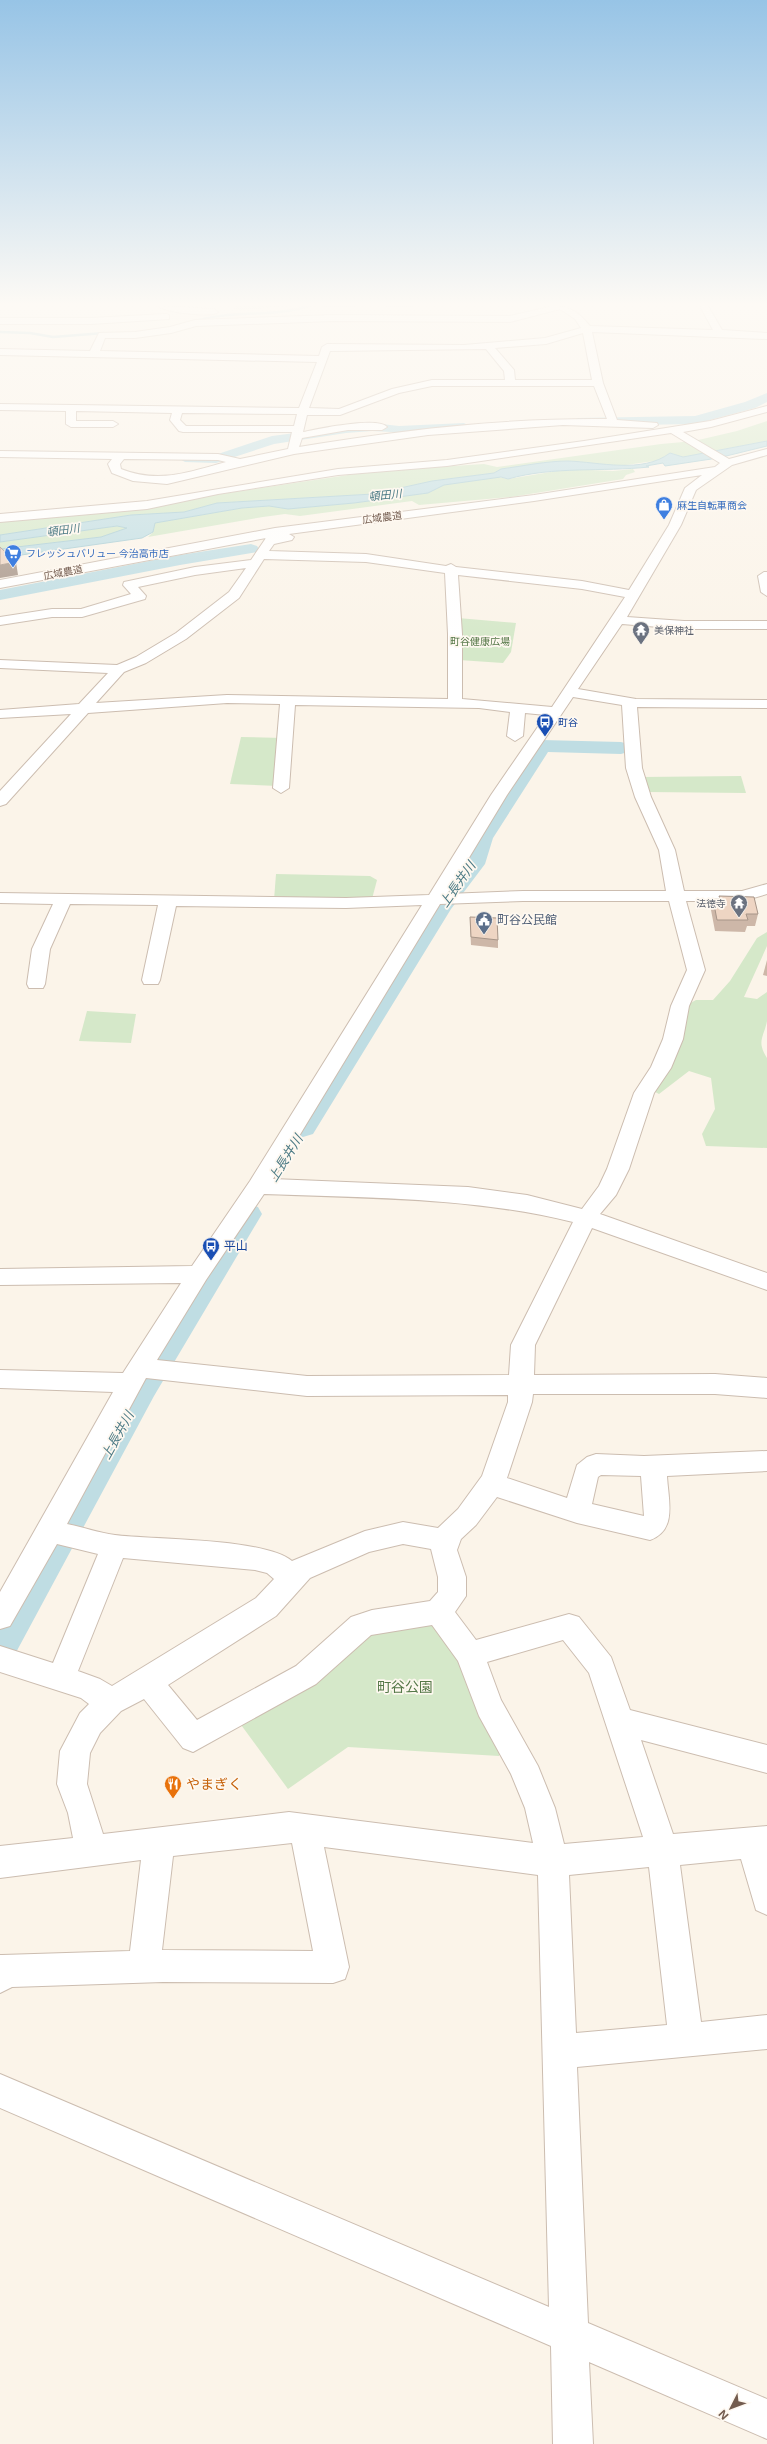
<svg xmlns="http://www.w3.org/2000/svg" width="767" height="2444" font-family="Inter,'Noto Sans JP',sans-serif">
<rect width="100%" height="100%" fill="#fbf4e9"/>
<g fill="#d5e8c9">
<path d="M234,306h57l-50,4 -7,-1z"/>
<path d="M767,421v20l-84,16 -13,-4 -9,7 -35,5 -16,1 -42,-5 -67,8 -7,4 -62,8 -59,13 -156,9 -33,9 -53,3 -131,20v-15l207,-24 168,-25 109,-7 13,3 164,-23 33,-3 43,-10z"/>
<path d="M569,469l44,2 20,-2 2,3 -9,3 -3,4 -112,18 -92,8 -7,-4 -112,15 -15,-2 -22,3 -115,20 5,-5 2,-9 87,-15 27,-2 20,3 65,-6 74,-10 16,-8 54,-8 10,2z"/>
<path d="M117,526l11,2 -27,9 -101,12v-7z"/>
<path d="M458,618l58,5 -5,29 -8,11 -44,-3z"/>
<path d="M241,737l42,1 -5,48 -48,-2z"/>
<path d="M741,776l5,17 -99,-1 -5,-15z"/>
<path d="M276,874l94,2 7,4 -5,19 -98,1z"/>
<path d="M767,932v14l-23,51 13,2 10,-7c0,9 0,20 0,29 -3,16 -11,20 0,37v90l-61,-2 -4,-12 13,-25 -4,-31 -22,-7 -30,23 -13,-7 37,-80 13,-7h17l17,-19 27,-43z"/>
<path d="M87,1011l49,3 -5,29 -52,-2z"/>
<path d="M435,1617l26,36 30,86 10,9 -2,8 -151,-9 -60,42 -52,-71 136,-91z"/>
</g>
<path fill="#bfdde3" stroke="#a6ccd4" d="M767,441v5l-49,12 -53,8 -2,-3 -17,3 3,1c-47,5 -95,-1 -141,12l-7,-2 -57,8 -16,8 -74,10 -66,6 -19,-3 -27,2 -87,15 -2,9 -11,6 -142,20v-9l101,-12 26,-9 -10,-2 -117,16v-7l131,-20 53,-3 33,-9 156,-9 59,-13 62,-8 7,-4c22,-3 46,-8 67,-8 31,1 74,13 102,-8l13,4z"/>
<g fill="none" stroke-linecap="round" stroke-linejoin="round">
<g stroke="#a6ccd4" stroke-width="2.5">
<path d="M325,306h30"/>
<path d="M386,306h26"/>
<path d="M193,322c38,-13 78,-4 116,-16"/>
<path d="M0,332l30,1 23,4 51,-4"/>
</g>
<g fill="#bfdde3" fill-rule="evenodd">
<path d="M767,393v9l-12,6 -60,16 -117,2 -7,-4 7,-4 117,-2 50,-14z"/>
<path d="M372,423l27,3 65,-3 7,4 -7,4 -35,3 -57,-3 -26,2 -72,11 -58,19 -31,-1 -7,-4 7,-4 30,1 57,-19z"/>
<path d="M251,544l6,2 2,3 -2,3 -77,13 -180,35v-10l180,-35z"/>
<path d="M542,740l79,2 7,2 3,4 -3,4 -7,2 -73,-2 -55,86 -8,26 -34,45 -138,225 -10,3 -10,-3 -4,-6 140,-221 34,-44 8,-25 64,-96z"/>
<path d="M248,1204l10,3 4,7 -108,182 -141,262 -13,5v-52l132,-233 106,-171z"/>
</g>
<g stroke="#ccbdb0" stroke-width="2">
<g id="minor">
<path d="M158,306l56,3 4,3c-6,6 -54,0 -60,-6z"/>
<path d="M553,306c18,0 26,7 37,20l123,4 -13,-24h8l14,24 45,3v6l-175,-7 11,51 14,37 40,3 1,2 -5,3 -90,-3 -135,10 -134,19 -127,30 -34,-3 -21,-8 -4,-9 4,-5 -112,-2v-6l218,3 22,5 48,-10 4,-17h-109l-4,-1 -9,-11 2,-7 -96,-2v10h37l5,3 -5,3h-42l-5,-3v-13l-66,-1v-6l299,4 18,-46 -317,-7v-6l90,2 9,-18 36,-1 35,-5 25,-7 138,-5 177,1zM560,309l15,10 6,9 -36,10 -81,7 -137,-1 -5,3 -3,9 -219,-5 5,-13h30l36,-5 25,-7 137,-5 177,1zM583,333l9,47h-77l-1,-10 -19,-22 51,-4zM486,349l18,22 1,9h-73l-40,9 -53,20 -30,-1 21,-57zM432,386h162l13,33c-104,-1 -205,11 -308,28l3,-9 46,-8h34l5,-3c-9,-11 -69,2 -84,5l4,-17h33l59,-22zM182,413l115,1 -3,12h-108l-6,-6zM124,459l94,1 8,2c-37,10 -67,22 -105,7l-1,-5z"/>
<path d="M166,314l3,1v4l-78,5h-91v-6h91z"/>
<path d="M767,406v6l-56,15 -28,5 46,27 38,-10v6l-35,10 -36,25 -15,35 -54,92 57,4h83v8h-83l-62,-5 -44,65 58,10 131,1v8l-130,-1 5,61 9,29 24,53 9,41h58l25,-7v10l-24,7h-57l19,69 -16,36 -6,33 -12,29 -17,25 -25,76 -13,26 -16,19 167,59v17l-175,-62 -57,117 -1,30 181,-1 52,4v20l-52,-4h-182l-1,8 -25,76 60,20 10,-33 10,-8 9,-3 48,2 123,-5v20l-100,5c1,23 11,54 -17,64l-73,-17 -80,-26 -21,28 -15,14 -4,11 9,27v19l-11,16 21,28 93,-26 10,3 32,40 19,53 137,35v28l-126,-33 32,94 94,-8v89l-11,-5 -15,-51 -61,6 21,157 66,-7v34l-190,18 11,256 179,76v40l-178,-77 4,82h-40l-2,-98 -551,-238v-34l549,233 -11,-432 -214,-28 25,120 -4,12 -12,4 -170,-1 -151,5 -12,6v-38h2l128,-4 11,-91 -141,18v-32l73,-8 -5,-25 -11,-29 3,-33 20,-38 9,-9 -8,-6 -81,-26v-26l53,17 45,-109 -41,-10 -47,82 -10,3v-37l113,-200 -113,-4v-18l123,3 58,-90 -181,2v-16l192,-3 58,-85 172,-276 -76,3 -170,-2 -16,74 -2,4h-14l-2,-4 16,-75 -88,-1 -20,45 -5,35 -2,4h-14l-2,-4 5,-35 21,-45 -53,-1v-10l346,5 83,-3 62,-100 55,-80 -21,-2 -2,23 -8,5 -8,-5 3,-24 -31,-4 -184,-3 -6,83 -8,5 -8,-5 7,-84 -53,-1 -139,10 -82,91 -6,2v-15l71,-77 -71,4v-8l79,-6 29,-31 -108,-5v-8l117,5 19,-8 40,-24 53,-41 17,-24 -51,7 -57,12 8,9 -1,3 -63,18h-30l-52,8v-8l52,-8h29l50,-15 -8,-9 1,-3 71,-15 56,-7 15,-22 16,-3 -282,53v-8l275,-52 259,-33 181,-28 5,-4 -49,-30 -224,33 -109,9 -120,19 -71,15 -147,13v-8l147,-13 191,-32 109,-9 137,-19 126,-20zM702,475l-17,13 -16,37 -40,65 -47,-9 -126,-14 -5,-3 -5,2 -80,-12 -97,-3 5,-7 18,-4 2,-3 -5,-3 245,-33zM264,559l102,3 79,11 3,61v65l-221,-4 -131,8 28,-31 22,-9 40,-24 53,-41zM458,575l124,14 43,8 -73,110 -90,-8v-65zM573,697l49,8 4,63 9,29 24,53 7,41h-143l-76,3 60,-99zM523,901h146l18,69 -16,36 -8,33 -12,28 -17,26 -27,76 -8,17 -17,23 -55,-14 -59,-8 -195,-8 167,-275zM264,1194c105,4 207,3 309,28l-62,123 -2,30 -202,1 -150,-16 49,-80zM146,1378l161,18 201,-1v7l-26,74 -24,33 -20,19 -35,-6 -38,9 -73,30c-28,-23 -136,-21 -177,-26 -16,-2 -32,-8 -48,-11zM601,1475l40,1 3,40 -52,-12 6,-27zM403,1544l28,5 7,28v15l-8,9 -58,9 -21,7 -55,49 -99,54 -29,-35 108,-69 34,-38 59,-26zM123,1558l132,12 12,3 7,6 -18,19 -144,88 -12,-7 -22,-8zM432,1625l26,36 21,55 32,58 14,34 8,35 -244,-31 -186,22 -16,-50 3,-31 10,-20 21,-22 23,-12 39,49 10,4 123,-68 55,-49zM563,1640l26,33 54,164 -79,7 -9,-36 -17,-42 -37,-66 -14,-38zM292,1843l21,108 -151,-1 11,-94zM649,1867l18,158 -91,8 -7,-158z"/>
<path d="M764,572h3v24l-6,-4 -3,-16z"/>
</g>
</g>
<use href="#minor" fill="#fff" fill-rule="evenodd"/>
</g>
<g fill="#cdb7a8">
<path d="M719,896l39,18 -3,12h-8l-2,6 -30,-1 -4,-21 2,-11h6z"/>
<path d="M470,917l28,23v8l-27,-3 -1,-20z"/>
<path d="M767,960v16l-4,-1z"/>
</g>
<path fill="#a79588" d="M16,562l2,13 -18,3v-13z"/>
<g fill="#eed5c3" stroke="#a79588">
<path d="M0,547l16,15 -16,3z"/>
<path d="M719,896l35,1 4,17h-12l2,6h-31l-4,-21h7z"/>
<path d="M470,917l27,1 1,22 -27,-3z"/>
</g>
<linearGradient id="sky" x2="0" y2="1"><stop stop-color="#97c4e6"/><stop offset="0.47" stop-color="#fdfaf5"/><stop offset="1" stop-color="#fdfaf5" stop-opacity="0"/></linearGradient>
<rect width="767" height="648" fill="url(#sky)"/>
<defs>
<g id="shop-pin" transform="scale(0.9)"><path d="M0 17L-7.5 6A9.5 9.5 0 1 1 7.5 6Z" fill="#3f7fe0" stroke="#fef8f0"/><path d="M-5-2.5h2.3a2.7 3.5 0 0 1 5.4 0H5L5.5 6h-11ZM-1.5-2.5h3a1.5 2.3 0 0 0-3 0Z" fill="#fff"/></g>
<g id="supermarket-pin" transform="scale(0.9)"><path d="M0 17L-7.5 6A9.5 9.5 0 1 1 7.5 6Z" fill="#3f7fe0" stroke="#fef8f0"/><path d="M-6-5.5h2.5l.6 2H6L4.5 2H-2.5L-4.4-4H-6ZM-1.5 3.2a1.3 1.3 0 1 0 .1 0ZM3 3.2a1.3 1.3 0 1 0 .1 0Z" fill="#fff"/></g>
<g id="temple-pin" transform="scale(0.9)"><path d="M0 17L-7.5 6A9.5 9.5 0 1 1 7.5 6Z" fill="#6b7280" stroke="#fef8f0"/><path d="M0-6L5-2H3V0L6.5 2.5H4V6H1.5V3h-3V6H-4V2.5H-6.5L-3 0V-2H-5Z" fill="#fff"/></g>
<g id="bus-pin" transform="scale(0.9)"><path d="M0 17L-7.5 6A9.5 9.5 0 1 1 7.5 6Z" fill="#1a4fb4" stroke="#fef8f0"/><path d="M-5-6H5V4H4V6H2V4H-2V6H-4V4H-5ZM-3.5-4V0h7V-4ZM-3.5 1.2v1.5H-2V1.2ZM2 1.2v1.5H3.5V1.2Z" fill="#fff"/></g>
<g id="civic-pin" transform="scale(0.9)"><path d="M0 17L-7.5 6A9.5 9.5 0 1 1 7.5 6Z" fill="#5c6f8a" stroke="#fef8f0"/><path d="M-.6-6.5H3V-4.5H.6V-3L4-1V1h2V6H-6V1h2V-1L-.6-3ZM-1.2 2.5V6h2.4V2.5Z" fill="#fff"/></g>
<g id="restaurant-pin" transform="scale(0.9)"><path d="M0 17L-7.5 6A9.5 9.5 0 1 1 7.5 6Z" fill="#e8710a" stroke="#fef8f0"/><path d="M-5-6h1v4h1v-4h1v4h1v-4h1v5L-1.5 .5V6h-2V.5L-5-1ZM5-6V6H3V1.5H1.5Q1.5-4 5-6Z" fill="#fff"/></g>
</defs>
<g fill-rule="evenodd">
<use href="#shop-pin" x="664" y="505"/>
<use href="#supermarket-pin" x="13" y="553"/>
<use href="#temple-pin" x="641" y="630"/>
<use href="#bus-pin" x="545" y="722"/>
<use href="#temple-pin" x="739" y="903"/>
<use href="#civic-pin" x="484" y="920"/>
<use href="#bus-pin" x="211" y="1246"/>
<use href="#restaurant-pin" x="173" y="1784"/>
</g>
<g text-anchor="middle" stroke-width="3.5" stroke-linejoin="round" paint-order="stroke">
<g font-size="10" fill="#366cbe" stroke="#fef8f0" text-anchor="start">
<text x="677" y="509">麻生自転車商会</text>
<text x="26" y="557">フレッシュバリュー 今治高市店</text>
</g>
<g font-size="10" fill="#735c4f" stroke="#fef8f0">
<text transform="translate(382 517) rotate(-7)" y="4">広域農道</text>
<text transform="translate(63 572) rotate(-11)" y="4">広域農道</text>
</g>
<g font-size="10" fill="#5b616d" stroke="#fef8f0" text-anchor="start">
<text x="654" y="634">美保神社</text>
<text x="726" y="907" text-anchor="end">法徳寺</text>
</g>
<g font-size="10" fill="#557848" stroke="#fef8f0">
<text x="480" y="645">町谷健康広場</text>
</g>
<g font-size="10" fill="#164399" stroke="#fef8f0" text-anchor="start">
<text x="558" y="726">町谷</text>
</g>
<g font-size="11" font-style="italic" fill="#4b7a85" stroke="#fef8f0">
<text transform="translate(385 495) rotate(-6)" y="4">頓田川</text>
<text transform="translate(63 530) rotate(-8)" y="4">頓田川</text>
</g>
<g font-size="12" fill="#4e5e75" stroke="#fef8f0" text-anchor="start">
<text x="497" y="924">町谷公民館</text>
</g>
<g font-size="12" fill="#164399" stroke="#fef8f0" text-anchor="start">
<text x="224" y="1250">平山</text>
</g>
<g font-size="13" font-style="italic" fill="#4b7a85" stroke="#fef8f0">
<text transform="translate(457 884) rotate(-55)" y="5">上長井川</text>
<text transform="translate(285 1158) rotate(-58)" y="5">上長井川</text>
<text transform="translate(117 1435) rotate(-61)" y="5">上長井川</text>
</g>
<g font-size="14" fill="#557848" stroke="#fef8f0">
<text x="405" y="1692">町谷公園</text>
</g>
<g font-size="14" fill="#c56008" stroke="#fef8f0" text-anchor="start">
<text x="186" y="1789">やまぎく</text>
</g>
</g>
<g transform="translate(731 2408) rotate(228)" stroke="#fef8f0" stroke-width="3" paint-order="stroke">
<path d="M0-3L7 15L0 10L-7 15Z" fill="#735c4f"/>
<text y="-6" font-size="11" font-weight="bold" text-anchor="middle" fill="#735c4f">N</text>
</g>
</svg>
